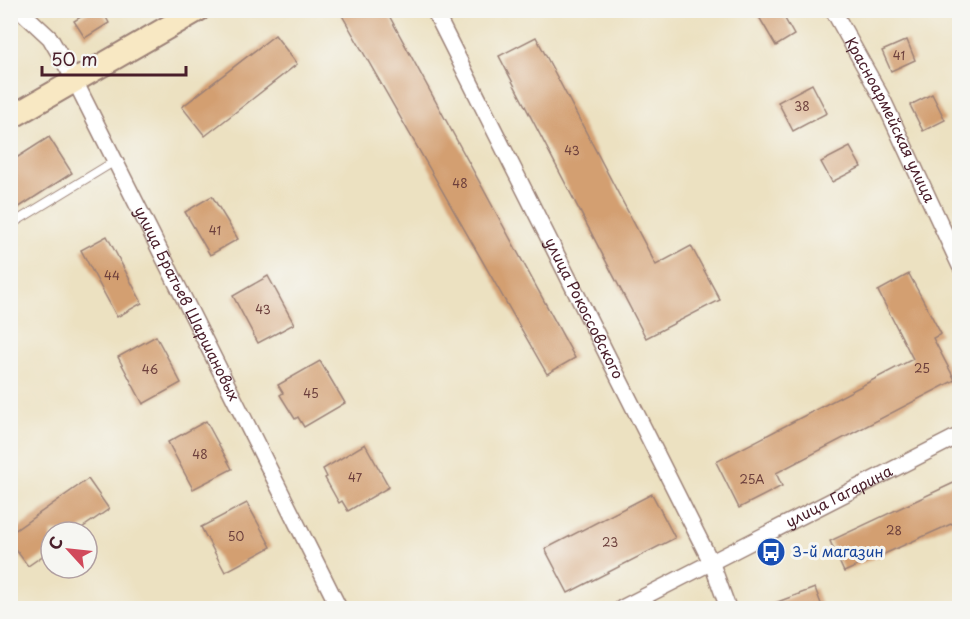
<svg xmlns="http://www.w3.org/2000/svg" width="970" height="619" font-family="'Playpen Sans',sans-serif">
<rect width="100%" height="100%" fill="#f6f6f2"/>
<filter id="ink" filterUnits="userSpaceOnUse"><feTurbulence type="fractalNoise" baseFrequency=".0167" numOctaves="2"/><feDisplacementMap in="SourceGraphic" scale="12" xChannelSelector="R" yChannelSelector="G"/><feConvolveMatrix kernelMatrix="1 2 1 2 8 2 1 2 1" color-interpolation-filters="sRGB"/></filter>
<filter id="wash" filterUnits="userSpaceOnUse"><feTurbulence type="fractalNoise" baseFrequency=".008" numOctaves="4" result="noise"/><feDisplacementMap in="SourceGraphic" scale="24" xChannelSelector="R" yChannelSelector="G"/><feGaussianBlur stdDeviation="1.35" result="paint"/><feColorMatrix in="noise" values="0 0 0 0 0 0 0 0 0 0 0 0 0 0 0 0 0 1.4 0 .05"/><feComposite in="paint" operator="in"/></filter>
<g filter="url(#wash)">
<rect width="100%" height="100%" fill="#ece1c1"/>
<g id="blocks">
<g fill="#d39f71">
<path d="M92,10h10l7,13 -24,15 -11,-17z"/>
<path d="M339,10h47l189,348 -28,16z"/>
<path d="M755,10h25l14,25 -18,11z"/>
<path d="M275,35l22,29 -92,72 -23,-29z"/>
<path d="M536,37l120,228 35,-19 29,54 -74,38 -147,-282z"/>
<path d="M907,40l8,20 -24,11 -9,-20z"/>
<path d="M812,84l15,29 -34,18 -15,-29z"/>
<path d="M932,94l13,26 -22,11 -13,-26z"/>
<path d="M49,137l23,36 -62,40v-51z"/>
<path d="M850,147l11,20 -29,15 -11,-20z"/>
<path d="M212,196l26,43 -28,16 -25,-43z"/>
<path d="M107,236l35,67 -25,14 -36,-67z"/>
<path d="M909,274l32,60 -8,4 22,42 -179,93 6,13 -43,22 -23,-46 197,-103 -35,-68z"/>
<path d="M268,276l26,48 -36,19 -25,-47z"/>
<path d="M156,336l25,47 -38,21 -25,-47z"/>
<path d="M320,361l25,42 -41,24 -6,-10 -3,2 -15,-24 3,-2 -5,-8z"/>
<path d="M206,421l26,48 -39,20 -25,-47z"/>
<path d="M365,444l24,43 -41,24 -6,-10 -3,2 -14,-25 2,-1 -4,-8z"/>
<path d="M88,479l21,30 -33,23h-25v18l-23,16 -18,-24v-8z"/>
<path d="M960,480v40l-116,52 -14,-31z"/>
<path d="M652,494l23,44 -107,55 -23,-44z"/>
<path d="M247,503l24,44 -46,25 -24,-45z"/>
<path d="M815,588l8,21h-59v-2z"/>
</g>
</g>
</g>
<g filter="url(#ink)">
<use href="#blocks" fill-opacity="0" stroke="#9b8076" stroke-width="1.5"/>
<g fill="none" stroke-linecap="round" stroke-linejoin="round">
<g stroke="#9b8076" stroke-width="10">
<path id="lane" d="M10,225l105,-64"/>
</g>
<g stroke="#9b8076" stroke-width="18">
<g id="street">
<path id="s1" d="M20,10l30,28 25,43 264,527"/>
<path id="s2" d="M434,10l278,554 16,44"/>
<path id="s3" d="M833,10l50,90 77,166"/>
<path id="s4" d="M622,608l338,-173"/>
</g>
</g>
<g stroke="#9b8076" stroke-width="26">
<path id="secondary" d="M10,118l188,-108"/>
</g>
<use href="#lane" stroke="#fff" stroke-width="8"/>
<use href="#street" stroke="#fff" stroke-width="15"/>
<use href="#secondary" stroke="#f8e8c3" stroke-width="22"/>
</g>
</g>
<defs>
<g id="bus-disc" transform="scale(1.5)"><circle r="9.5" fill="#1a4fb4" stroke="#f6f6f2"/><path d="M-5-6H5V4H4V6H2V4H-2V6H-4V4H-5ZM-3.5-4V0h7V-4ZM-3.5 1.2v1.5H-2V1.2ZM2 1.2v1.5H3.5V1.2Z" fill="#fff"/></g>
</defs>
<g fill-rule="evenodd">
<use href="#bus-disc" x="771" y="552"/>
</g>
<g text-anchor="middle" stroke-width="6" stroke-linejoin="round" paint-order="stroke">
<g font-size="12" fill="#6c3f3c">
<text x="899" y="60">41</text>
<text x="802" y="111">38</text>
<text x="572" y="155">43</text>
<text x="460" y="188">48</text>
<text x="215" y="235">41</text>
<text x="112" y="280">44</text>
<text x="263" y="314">43</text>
<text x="922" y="373">25</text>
<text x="150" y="374">46</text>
<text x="311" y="398">45</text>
<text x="200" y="459">48</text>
<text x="355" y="482">47</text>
<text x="752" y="484">25А</text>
<text x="894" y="535">28</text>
<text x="236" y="541">50</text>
<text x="610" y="547">23</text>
</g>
<g font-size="15" fill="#4a1f2b" stroke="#f6f6f2">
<text dy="5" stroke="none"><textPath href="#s3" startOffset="124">Красноармейская улица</textPath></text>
<text dy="5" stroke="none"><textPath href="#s1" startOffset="340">улица Братьев Шаршановых</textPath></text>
<text dy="5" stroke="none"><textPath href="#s2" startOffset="334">улица Рокоссовского</textPath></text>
<text dy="5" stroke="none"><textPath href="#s4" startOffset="244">улица Гагарина</textPath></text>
</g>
<g font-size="15" fill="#164399" stroke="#f6f6f2" text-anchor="start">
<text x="792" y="557">3-й магазин</text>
</g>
</g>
<rect width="970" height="619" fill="none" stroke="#f6f6f2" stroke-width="36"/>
<g transform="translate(69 550) rotate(297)"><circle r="28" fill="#f6f6f2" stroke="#b1a0a2" stroke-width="1.5"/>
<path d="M0-4.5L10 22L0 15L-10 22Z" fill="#d1495b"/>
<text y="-9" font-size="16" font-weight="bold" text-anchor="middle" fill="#4a1f2b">С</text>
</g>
<path d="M42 66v9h144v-9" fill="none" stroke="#4a1f2b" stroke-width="3"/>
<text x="51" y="66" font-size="18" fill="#4a1f2b" stroke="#f6f6f2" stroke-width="4.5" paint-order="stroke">50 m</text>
</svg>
